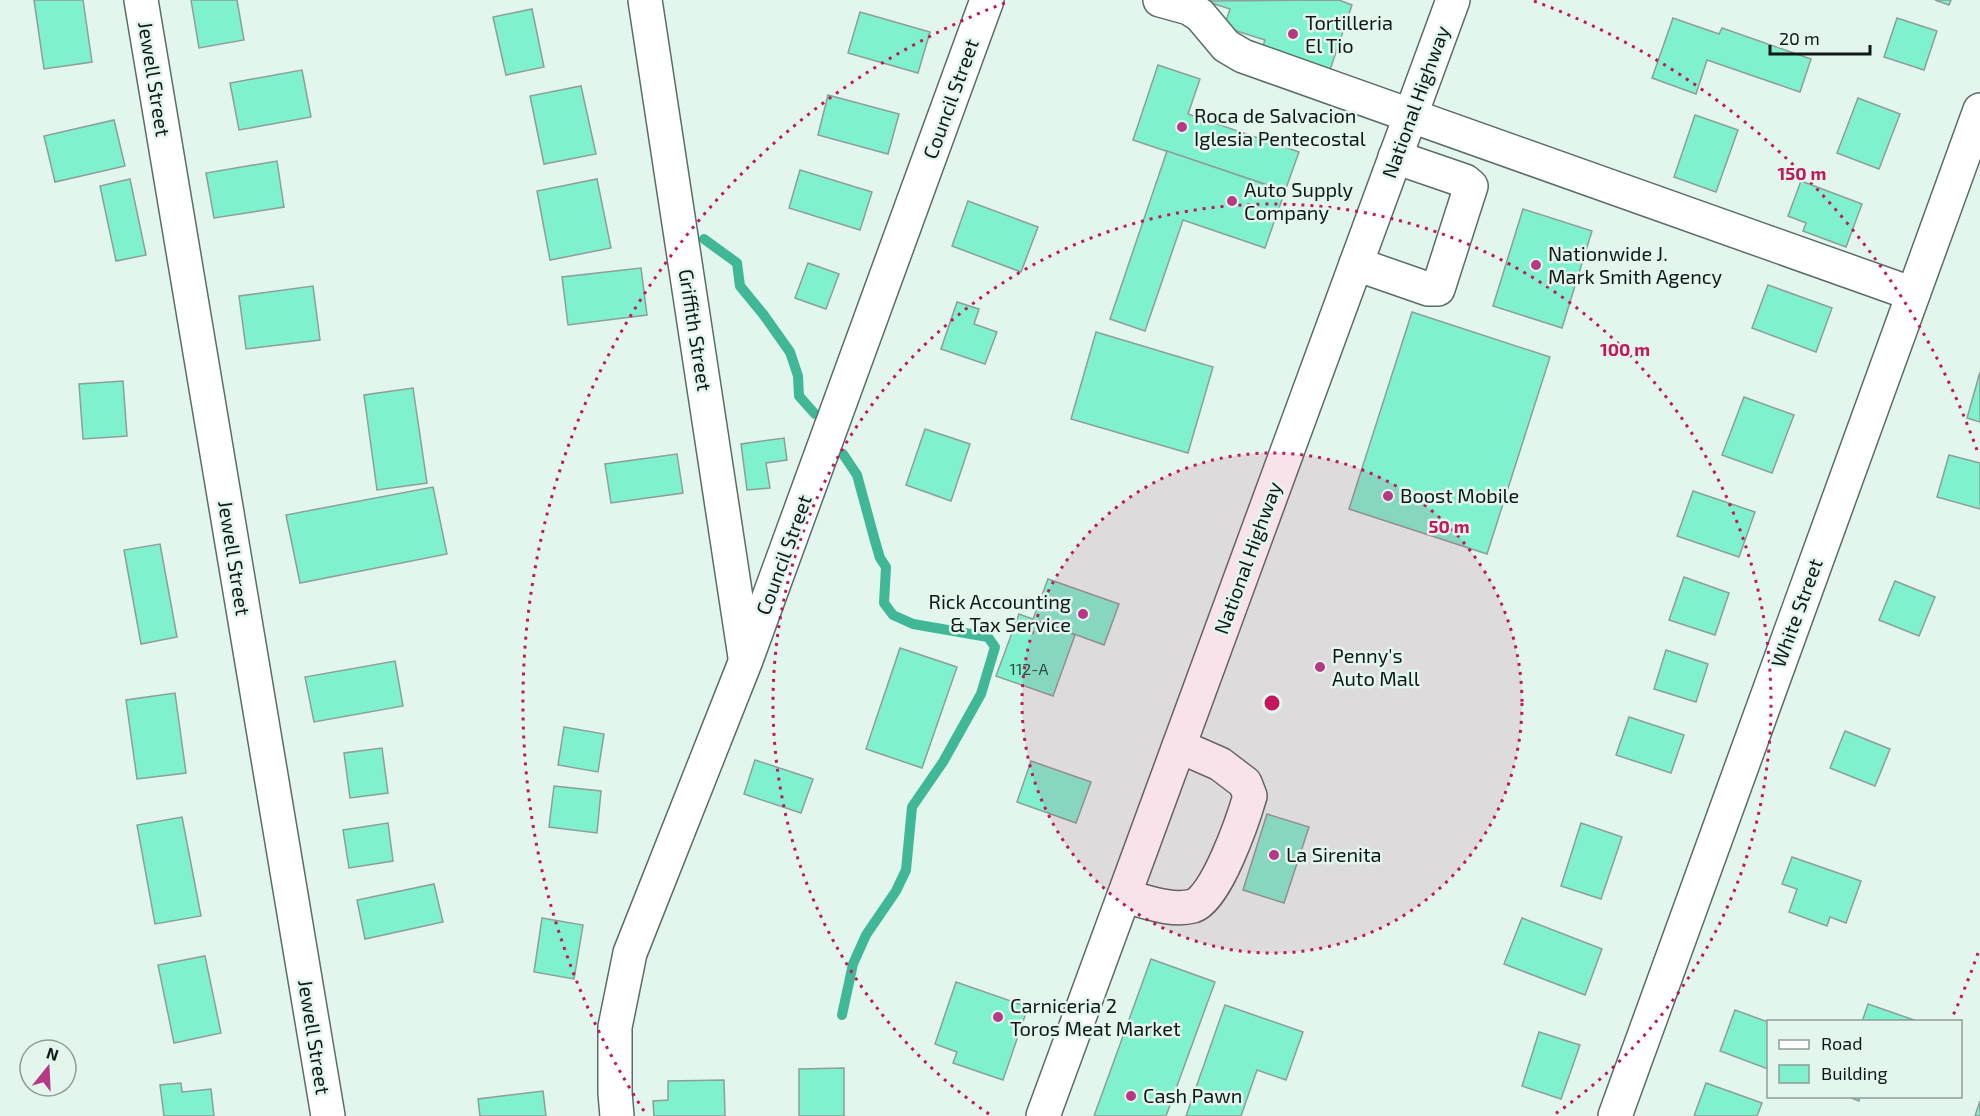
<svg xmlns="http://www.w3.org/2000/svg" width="1980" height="1116" font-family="'Exo 2',sans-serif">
<rect width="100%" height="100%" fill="#e2f6ee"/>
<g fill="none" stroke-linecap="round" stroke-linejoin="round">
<g stroke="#40b897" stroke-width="10">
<path d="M704,239l33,24 3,23 23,28 27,38 8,24 1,20 16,18"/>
<path d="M842,1015l11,-51 13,-29 30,-44 10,-21 6,-63 31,-45 38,-68 14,-47 -7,-10 -75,-13 -20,-9 -9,-12 2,-36 -6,-9 -5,-17 -18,-66 -14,-21"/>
</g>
</g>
<g fill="#7ff1ce" stroke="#8c9f98" stroke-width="1.5">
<path d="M34,0h49l9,62 -48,7z"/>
<path d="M191,0h46l7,40 -45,8z"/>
<path d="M1339,0l13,5 -24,71 -67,-24 4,-12 -41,-13 6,-18 -25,-8z"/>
<path d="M1935,0h16l-2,5z"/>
<path d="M532,9l12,58 -38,8 -13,-58z"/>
<path d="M860,12l70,20 -12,41 -70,-20z"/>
<path d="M1673,18l46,16 3,-6 89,31 -11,33 -93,-32 -11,34 -44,-16z"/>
<path d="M1897,18l40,13 -13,39 -40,-13z"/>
<path d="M1158,65l42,14 -12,35 111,38 -14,39 -152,-51z"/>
<path d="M302,70l9,47 -72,13 -9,-47z"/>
<path d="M581,86l15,68 -52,10 -14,-68z"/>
<path d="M828,95l71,19 -11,40 -70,-19z"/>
<path d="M1858,98l42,16 -21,55 -42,-16z"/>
<path d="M1695,115l43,15 -22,62 -42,-15z"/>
<path d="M114,120l11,46 -70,16 -11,-46z"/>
<path d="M1167,151l118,40 -20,57 -82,-28 -38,111 -35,-12z"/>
<path d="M277,161l7,46 -70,11 -8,-45z"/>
<path d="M800,170l72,22 -12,38 -71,-22z"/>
<path d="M130,179l16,76 -30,6 -16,-75z"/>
<path d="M597,179l14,69 -61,12 -13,-69z"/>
<path d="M1801,181l61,23 -16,43 -43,-16 3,-8 -18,-7z"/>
<path d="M968,201l70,26 -17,45 -69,-26z"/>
<path d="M1523,209l69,22 -30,97 -69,-22z"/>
<path d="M808,263l31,11 -13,35 -31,-11z"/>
<path d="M641,268l6,47 -79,10 -6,-48z"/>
<path d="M1768,285l64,23 -16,44 -64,-24z"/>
<path d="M313,286l7,54 -74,9 -7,-53z"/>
<path d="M957,302l22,7 -5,15 23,8 -12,32 -44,-15z"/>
<path d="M1412,312l138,45 -63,197 -138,-45z"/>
<path d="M1096,332l117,35 -25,86 -117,-34z"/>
<path d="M1980,372v50l-13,-4z"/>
<path d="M123,381l4,55 -44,3 -4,-55z"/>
<path d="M413,388l14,95 -50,7 -13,-95z"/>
<path d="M1744,397l50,18 -22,58 -50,-18z"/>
<path d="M925,429l45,15 -19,57 -45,-16z"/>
<path d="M784,438l3,22 -21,3 4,25 -23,2 -6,-46z"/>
<path d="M677,454l6,39 -72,10 -6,-39z"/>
<path d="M1949,455l31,8v46l-43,-12z"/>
<path d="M433,487l14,67 -147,29 -14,-68z"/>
<path d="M1693,491l62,21 -16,45 -62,-21z"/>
<path d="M160,544l17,93 -36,7 -17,-94z"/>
<path d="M1684,577l45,16 -14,42 -46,-15z"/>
<path d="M1048,579l71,25 -15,41 -71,-26z"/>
<path d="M1895,581l40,16 -16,39 -40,-16z"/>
<path d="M1019,614l56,21 -22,61 -57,-20z"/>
<path d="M900,648l57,19 -35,101 -56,-19z"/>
<path d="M1666,650l42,14 -12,38 -42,-13z"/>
<path d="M395,661l8,45 -89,16 -9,-45z"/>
<path d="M175,693l11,80 -49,6 -11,-79z"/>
<path d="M1629,717l55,18 -13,38 -55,-18z"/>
<path d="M564,727l40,7 -6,38 -40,-7z"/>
<path d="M1845,731l45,18 -15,37 -45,-18z"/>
<path d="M382,748l6,45 -38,5 -6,-45z"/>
<path d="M755,760l58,19 -12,34 -57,-19z"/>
<path d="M1031,761l60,21 -15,41 -59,-21z"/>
<path d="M554,786l47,5 -4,42 -48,-6z"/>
<path d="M1267,814l42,13 -25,76 -41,-13z"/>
<path d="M182,817l19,99 -46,8 -18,-99z"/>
<path d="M388,823l5,38 -44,7 -6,-38z"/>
<path d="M1581,823l41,14 -21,62 -40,-13z"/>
<path d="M1792,857l69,24 -15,42 -16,-6 -3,9 -38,-14 8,-23 -15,-5z"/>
<path d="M434,884l9,38 -78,17 -8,-39z"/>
<path d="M542,918l41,7 -9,54 -40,-7z"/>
<path d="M1522,918l80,31 -17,46 -81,-31z"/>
<path d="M205,956l16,77 -47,10 -16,-78z"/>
<path d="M1151,959l64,23 -49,134h-72z"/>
<path d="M956,982l72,25 -25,73 -50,-17 4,-11 -22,-8z"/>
<path d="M1868,1004l49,17v1h-55z"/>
<path d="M1225,1005l78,27 -17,48 -29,-10 -16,46h-55z"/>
<path d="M1735,1010l33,12v47l-48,-18z"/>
<path d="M1539,1032l41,13 -19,54 -39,-13z"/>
<path d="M844,1068v48h-45v-47z"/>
<path d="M724,1080l1,36h-71l-1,-15 15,-1v-19z"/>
<path d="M181,1083l1,9 29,-3 3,27h-50l-4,-31z"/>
<path d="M1706,1083l56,20 -5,13h-63z"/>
<path d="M543,1091l3,25h-66l-2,-17z"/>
<path d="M1846,1096h14l-1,5z"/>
<path d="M1980,1101v15h-5z"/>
</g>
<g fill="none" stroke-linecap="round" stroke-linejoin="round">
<g stroke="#5b6d67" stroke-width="36">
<g id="minor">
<path d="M141,0l187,1116"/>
<path d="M645,0l100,657"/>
<path d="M1160,0l29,8 11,7 26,31 17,10 670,238"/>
<path d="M1356,264l72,25h10l33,-103 -6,-5 -70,-24"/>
<path d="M1124,896c21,5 47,16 69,10 23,-7 50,-86 57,-110l-5,-13 -25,-19 -41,-18"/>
<path d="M617,1116l-2,-23v-66l15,-74 116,-293 241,-660"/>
<path d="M1615,1116l365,-1006"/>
</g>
</g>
<g stroke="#5b6d67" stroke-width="36">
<path id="major" d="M1043,1116l410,-1116"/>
</g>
<use href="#minor" stroke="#fff" stroke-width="33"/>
<use href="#major" stroke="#fff" stroke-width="33"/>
</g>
<circle cx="1272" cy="703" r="250" fill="#c2185b" fill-opacity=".12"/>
<g fill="none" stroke="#c2185b" stroke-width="3" stroke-dasharray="3 6">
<circle cx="1272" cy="703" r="250"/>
<path d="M989 1114A499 499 0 1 1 1555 1114"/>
<path d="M1978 953A749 749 0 0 1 1951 1020M644 1111A749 749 0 0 1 1010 1M1534 1A749 749 0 0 1 1978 453"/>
</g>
<g fill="#b73884" stroke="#e2f6ee" stroke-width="2">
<circle cx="1293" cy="34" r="6"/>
<circle cx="1182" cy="127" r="6"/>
<circle cx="1232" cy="201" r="6"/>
<circle cx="1536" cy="265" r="6"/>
<circle cx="1388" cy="496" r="6"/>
<circle cx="1083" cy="614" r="6"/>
<circle cx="1320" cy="667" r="6"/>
<circle cx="1274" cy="855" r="6"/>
<circle cx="998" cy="1017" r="6"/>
<circle cx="1131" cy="1096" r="6"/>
</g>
<g text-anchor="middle" stroke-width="5" stroke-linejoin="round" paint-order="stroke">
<g font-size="16" fill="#2c4e44">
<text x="1029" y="675">112-A</text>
</g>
<g font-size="20" fill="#111816" stroke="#e2f6ee" text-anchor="start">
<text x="1305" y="30">Tortilleria<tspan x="1305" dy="23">El Tio</tspan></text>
<text x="1194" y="123">Roca de Salvacion<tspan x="1194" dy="23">Iglesia Pentecostal</tspan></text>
<text x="1244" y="197">Auto Supply<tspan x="1244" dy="23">Company</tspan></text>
<text x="1548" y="261">Nationwide J.<tspan x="1548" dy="23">Mark Smith Agency</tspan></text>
<text x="1400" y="503">Boost Mobile</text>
<text x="1071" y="609" text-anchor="end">Rick Accounting<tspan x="1071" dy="23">&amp; Tax Service</tspan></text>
<text x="1332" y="663">Penny's<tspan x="1332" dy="23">Auto Mall</tspan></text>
<text x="1286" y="862">La Sirenita</text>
<text x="1010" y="1013">Carniceria 2<tspan x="1010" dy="23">Toros Meat Market</tspan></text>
<text x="1143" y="1103">Cash Pawn</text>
</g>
<g font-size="20" fill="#111816" stroke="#e2f6ee">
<text transform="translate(154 79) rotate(81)" y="7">Jewell Street</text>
<text transform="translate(951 99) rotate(-70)" y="7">Council Street</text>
<text transform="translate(1416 102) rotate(-70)" y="7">National Highway</text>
<text transform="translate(695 330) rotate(81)" y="7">Griffith Street</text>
<text transform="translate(784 555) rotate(-70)" y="7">Council Street</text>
<text transform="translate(234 558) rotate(81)" y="7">Jewell Street</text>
<text transform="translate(1248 558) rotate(-70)" y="7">National Highway</text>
<text transform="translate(1797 613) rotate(-70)" y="7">White Street</text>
<text transform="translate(314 1037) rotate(81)" y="7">Jewell Street</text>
</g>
</g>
<circle cx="1272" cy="703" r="9" fill="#c2185b" stroke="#e2f6ee" stroke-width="3"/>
<g font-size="18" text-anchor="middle" font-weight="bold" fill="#c2185b" stroke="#e2f6ee" stroke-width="5" stroke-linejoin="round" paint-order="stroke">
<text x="1802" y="180">150 m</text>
<text x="1625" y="356">100 m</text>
<text x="1449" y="533">50 m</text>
</g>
<rect x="1767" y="1020" width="195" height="78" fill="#e2f6ee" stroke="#8e9d98" stroke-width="1.5"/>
<rect x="1779" y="1040" width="30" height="9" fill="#ffffff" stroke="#8e9d98" stroke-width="1.5"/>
<text x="1821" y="1050" font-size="18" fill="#111816">Road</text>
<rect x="1779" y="1065" width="30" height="18" fill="#7ff1ce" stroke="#8e9d98" stroke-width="1.5"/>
<text x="1821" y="1080" font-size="18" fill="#111816">Building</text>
<g transform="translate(48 1068) rotate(18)"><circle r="28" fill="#e2f6ee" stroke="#8e9d98" stroke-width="1.5"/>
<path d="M0-4.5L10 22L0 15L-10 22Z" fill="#b73884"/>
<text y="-9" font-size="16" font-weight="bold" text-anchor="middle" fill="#111816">N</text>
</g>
<path d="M1770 45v9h100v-9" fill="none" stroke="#111816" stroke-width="3"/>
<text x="1779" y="45" font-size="18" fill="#111816" stroke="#e2f6ee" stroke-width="4.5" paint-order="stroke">20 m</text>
</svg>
